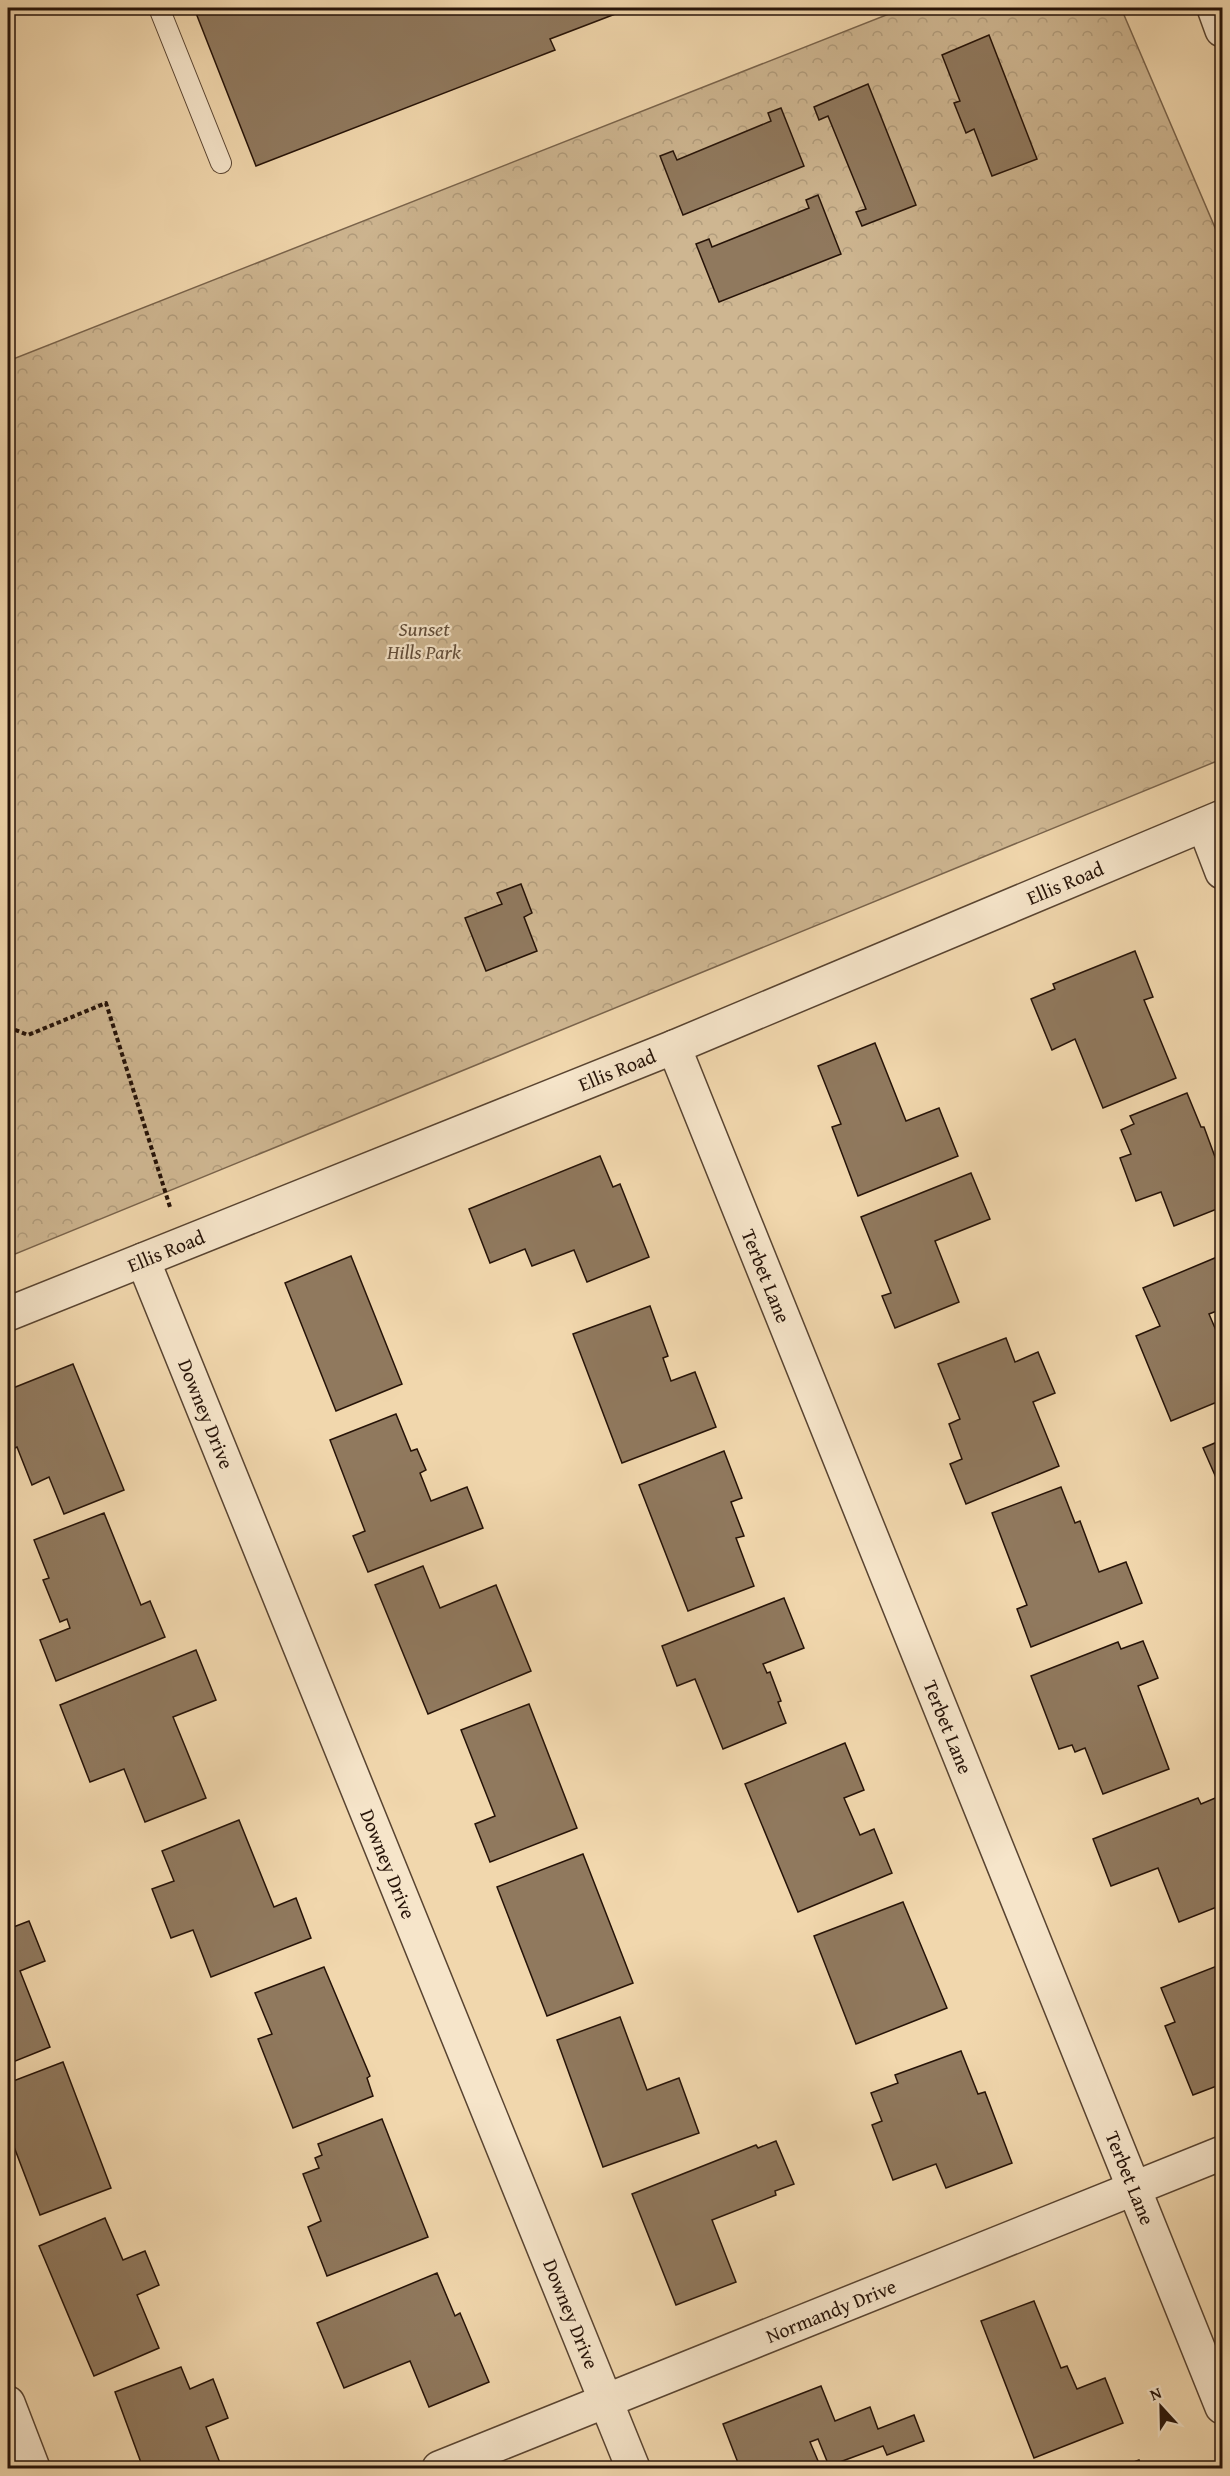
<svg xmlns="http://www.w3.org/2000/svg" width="1230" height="2476" font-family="'Gentium Book Plus',serif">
<defs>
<pattern id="park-crowns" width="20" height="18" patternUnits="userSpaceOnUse" patternTransform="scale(1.5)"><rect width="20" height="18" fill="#ceb691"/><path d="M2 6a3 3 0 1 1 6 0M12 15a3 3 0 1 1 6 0" fill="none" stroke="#b19c7c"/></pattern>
</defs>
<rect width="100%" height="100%" fill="#f1d7ad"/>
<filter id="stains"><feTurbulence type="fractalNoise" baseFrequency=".00333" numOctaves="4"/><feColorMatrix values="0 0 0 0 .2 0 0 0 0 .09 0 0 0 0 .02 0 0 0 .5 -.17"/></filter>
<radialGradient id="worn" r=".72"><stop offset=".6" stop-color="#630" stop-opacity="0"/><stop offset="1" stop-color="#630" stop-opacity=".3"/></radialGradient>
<path fill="url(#park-crowns)" stroke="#7a644c" stroke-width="1.5" d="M904,8h217l101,236v515l-1214,498v-896z"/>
<g fill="#90795e" stroke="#261308" stroke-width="1.5">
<path d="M194,8h437l-81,31 5,11 -299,116z"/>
<path d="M989,35l48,124 -45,17 -18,-47 -8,4 -12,-30 6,-2 -18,-46z"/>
<path d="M868,84l48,121 -54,21 -6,-14 10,-3 -38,-93 -9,4 -5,-13z"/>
<path d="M781,108l23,58 -121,49 -23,-59 13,-5 4,9 94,-39 -3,-8z"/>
<path d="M818,195l23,59 -122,48 -23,-58 13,-5 3,8 97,-39 -3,-8z"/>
<path d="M521,884l11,29 -8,4 13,34 -51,20 -21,-53 37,-14 -5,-11z"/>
<path d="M1135,951l18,46 -9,3 32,78 -73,30 -28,-69 -23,11 -21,-51 24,-10 -2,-5z"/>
<path d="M875,1043l31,78 33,-13 19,48 -100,40 -26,-69 9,-3 -23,-58z"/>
<path d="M1187,1093l14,34h3l18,49v31l-48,19 -13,-34 -25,9 -16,-43 11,-4 -10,-24 13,-6 -4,-8z"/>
<path d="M600,1156l13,31 7,-3 29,73 -62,25 -13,-32 -42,16 -7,-17 -35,14 -21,-54z"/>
<path d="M971,1173l19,46 -55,22 24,61 -64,26 -13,-32 9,-3 -30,-76z"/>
<path d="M1222,1255v54l-13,5 9,21 4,-2v67l-51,21 -35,-85 24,-10 -17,-38z"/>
<path d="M351,1256l51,128 -66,27 -51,-128z"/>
<path d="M650,1306l18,50 -5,2 8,23 24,-9 21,55 -94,36 -49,-129z"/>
<path d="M1006,1338l9,24 23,-10 17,41 -22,9 26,64 -93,38 -16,-40 12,-5 -13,-35 11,-5 -22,-55z"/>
<path d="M73,1364l51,126 -60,24 -15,-37 -17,8 -15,-38 -9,4v-58l6,-2 -1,-3z"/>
<path d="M396,1414l15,37 6,-2 9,21 -6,3 11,28 36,-14 16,41 -115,44 -15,-36 12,-5 -35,-91z"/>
<path d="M1222,1440v48l-1,1 -18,-41z"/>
<path d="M724,1451l18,47 -11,4 13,34 -8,2 18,48 -66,25 -49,-126z"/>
<path d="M1061,1487l14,36 5,-2 19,51 27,-10 16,41 -111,44 -14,-38 10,-4 -35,-92z"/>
<path d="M104,1513l37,92 9,-4 15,36 -109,44 -16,-41 30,-12 -3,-9 -7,3 -17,-42 6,-2 -15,-38z"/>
<path d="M423,1566l17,42 56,-23 35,86 -103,43 -53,-129z"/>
<path d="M784,1598l20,50 -41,16 4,9 3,-1 11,29 -3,1 8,21 -63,26 -28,-70 -18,7 -15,-40z"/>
<path d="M1143,1641l15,37 -20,8 31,83 -66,25 -18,-46 -10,4 -3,-7 -13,4 -28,-73 87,-34 3,7z"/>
<path d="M196,1650l20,50 -43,17 33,81 -61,24 -21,-53 -34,13 -30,-77z"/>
<path d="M529,1704l48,124 -87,34 -15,-38 20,-8 -34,-86z"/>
<path d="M845,1743l19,47 -20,8 16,37 14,-6 18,44 -94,39 -53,-128z"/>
<path d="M1220,1796l2,8v35l-6,3 6,16v47l-43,17 -21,-54 -47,18 -18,-47 105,-41 3,6z"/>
<path d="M239,1820l35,87 22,-9 15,40 -100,39 -18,-47 -22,8 -19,-49 22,-8 -12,-30z"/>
<path d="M583,1854l50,129 -86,33 -50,-129z"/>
<path d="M903,1902l44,106 -91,36 -42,-108z"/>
<path d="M8,1920l3,8 18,-7 16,40 -25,10 30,76 -42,17z"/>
<path d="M1222,1964v120l-29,11 -28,-69 10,-4 -14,-34z"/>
<path d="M324,1967l46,109 -3,2 6,18 -80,32 -35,-89 14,-5 -17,-41z"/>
<path d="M620,2017l27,73 32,-12 20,55 -96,34 -46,-127z"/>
<path d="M961,2051l17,43 7,-2 27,71 -66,25 -10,-24 -43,16 -21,-55 10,-4 -11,-28 27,-10 -3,-8z"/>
<path d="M63,2062l48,126 -71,27 -32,-84v-48z"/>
<path d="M382,2119l46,118 -101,39 -19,-49 13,-6 -18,-47 16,-6 -4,-10 7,-3 -4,-11z"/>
<path d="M776,2141l18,43 -19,7 1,4 -64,25 24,62 -60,23 -44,-111 124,-49 2,3z"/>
<path d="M105,2218l18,42 22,-9 14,34 -22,10 22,53 -65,28 -55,-130z"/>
<path d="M437,2273l18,43 5,-3 29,69 -60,25 -19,-46 -66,27 -27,-65z"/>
<path d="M1034,2301l27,67 6,-2 10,23 28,-11 18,45 -89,35 -53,-137z"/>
<path d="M181,2367l9,22 23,-10 15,39 -22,9 16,41h-79l-28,-76z"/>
<path d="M821,2386l14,35 35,-14 8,22 36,-14 10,26 -37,14 -4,-9 -54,20 -11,-27 -8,3 11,26h-81l-17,-44z"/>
<path d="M1139,2460l3,8h-24z"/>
</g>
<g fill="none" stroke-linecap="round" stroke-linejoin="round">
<g stroke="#594431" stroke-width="22">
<path id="service" d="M159,8l62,155"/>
</g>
<g stroke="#594431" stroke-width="36">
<g id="minor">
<path d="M1214,8l8,22"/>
<path d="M1204,825l18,47"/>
<path d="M674,1047l548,1360"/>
<path d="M143,1260l490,1208"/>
<path d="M8,1314l666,-267 548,-230"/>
<path d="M8,2403l25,65"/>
<path d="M439,2468l783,-315"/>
</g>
</g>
<path stroke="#261308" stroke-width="4" stroke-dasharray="4.5 3" stroke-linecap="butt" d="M8,1027l20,8 78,-32 64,204"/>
<use href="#service" stroke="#f6e5ca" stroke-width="20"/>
<use href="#minor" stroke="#f6e5ca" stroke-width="33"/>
</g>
<g text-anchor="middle" stroke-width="4.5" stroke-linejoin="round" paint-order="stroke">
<g font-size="20" font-style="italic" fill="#614c38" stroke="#f6e5ca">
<text x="424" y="636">Sunset<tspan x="424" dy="23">Hills Park</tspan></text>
</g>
<g font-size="20" fill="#261308" stroke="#f6e5ca">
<text transform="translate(1065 883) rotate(-23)" y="7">Ellis Road</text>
<text transform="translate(617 1070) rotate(-22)" y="7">Ellis Road</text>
<text transform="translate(166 1251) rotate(-22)" y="7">Ellis Road</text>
<text transform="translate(766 1276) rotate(68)" y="7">Terbet Lane</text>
<text transform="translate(206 1414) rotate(68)" y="7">Downey Drive</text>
<text transform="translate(948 1727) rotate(68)" y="7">Terbet Lane</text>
<text transform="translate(388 1864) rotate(68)" y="7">Downey Drive</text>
<text transform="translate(1130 2178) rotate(68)" y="7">Terbet Lane</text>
<text transform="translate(831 2311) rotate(-22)" y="7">Normandy Drive</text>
<text transform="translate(571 2314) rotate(68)" y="7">Downey Drive</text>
</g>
</g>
<rect width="1230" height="2476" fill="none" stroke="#f1d7ad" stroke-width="30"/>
<rect x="9" y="9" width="1212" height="2458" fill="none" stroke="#261308" stroke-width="3"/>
<rect x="15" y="15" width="1200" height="2446" fill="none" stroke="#261308" stroke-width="1.5"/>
<g transform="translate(1161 2407) rotate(338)" stroke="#f6e5ca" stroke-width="4.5" paint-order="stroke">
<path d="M0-4.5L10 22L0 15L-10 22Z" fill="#261308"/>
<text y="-9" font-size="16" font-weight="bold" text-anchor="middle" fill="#261308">N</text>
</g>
<rect width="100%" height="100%" filter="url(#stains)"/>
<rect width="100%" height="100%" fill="url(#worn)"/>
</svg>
